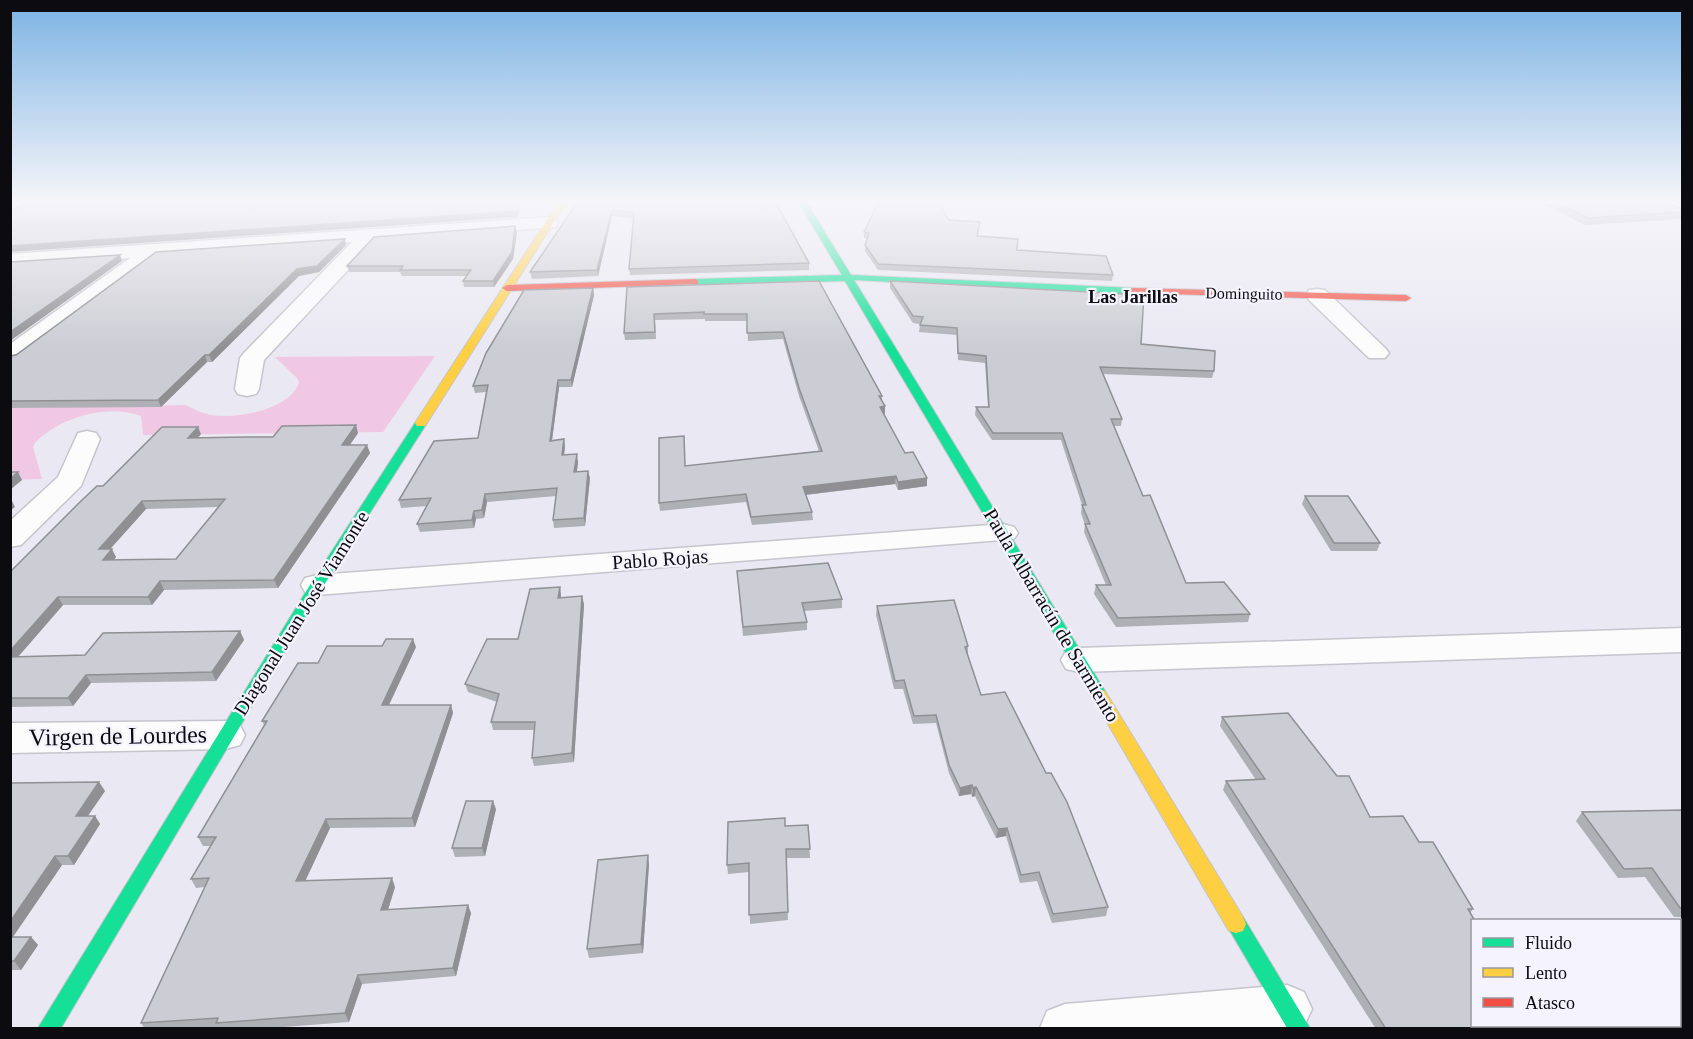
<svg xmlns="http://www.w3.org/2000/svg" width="1693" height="1039" font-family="Georgia,serif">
<rect width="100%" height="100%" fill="#eae8f2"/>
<path fill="#f0c8e4" d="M435,356l-52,76 -240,3 -2,-19c-33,-13 -83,2 -106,27l-2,4 9,32 -31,1 -1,-72 175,-3c9,4 18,9 27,10 24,4 79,-5 87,-33l-2,-4 -22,-21z"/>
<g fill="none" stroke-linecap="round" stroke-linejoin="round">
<g stroke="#c6c4cc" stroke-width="3">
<g id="street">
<path d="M12,203h21l-23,14z"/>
<path d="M549,217l7,2 2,4 -2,4 -181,14 -111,119 -5,29 -3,5 -9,2 -9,-2 -3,-5 5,-31 4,-5 108,-111 -194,14 -140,104 -8,2v-18l120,-86 -120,8v-12z"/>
<path d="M1317,289l8,1 60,58 4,5 -4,5h-16l-60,-58 -3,-5 3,-5z"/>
<path d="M87,431l9,2 4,6 -19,47 -60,59 -11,2v-26l48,-44 20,-44z"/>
<path d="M1003,524l11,3 4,6 -4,6 -697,56 -12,-3 -4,-7 4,-7 12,-3z"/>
<path d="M1682,628v24l-603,20 -13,-3 -5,-9 5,-9 13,-3z"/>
<path d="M226,721l14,4 5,10 -5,10 -14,4 -216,4v-30z"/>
<path d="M1287,985l17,7 8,17 -8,17 -7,2h-257l7,-17 18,-7z"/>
</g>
</g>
<g stroke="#c6c4cc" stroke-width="2">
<g id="fast">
<path d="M799,203h8l44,72 282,13 5,3 -5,3 -279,-14 251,411 2,4 -2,4 -6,2 -6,-2 -248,-418 -150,4 -5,-3 5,-3 147,-4z"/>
<path d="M421,419l6,4 -103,162 -263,443h-23l272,-443 105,-162z"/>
<path d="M1236,915l7,2 67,111h-23l-61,-104 3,-7z"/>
</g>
</g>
<g stroke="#c6c4cc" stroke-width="2">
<g id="slow">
<path d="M558,203h8l-139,220 -2,3h-8l-2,-3z"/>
<path d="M1099,689l6,2 138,226 3,7 -3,7 -7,2 -7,-2 -138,-236 2,-4z"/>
</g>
</g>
<g stroke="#c6c4cc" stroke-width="2">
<g id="jam">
<path d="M695,279l3,1v4l-191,7 -5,-3 5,-3z"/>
<path d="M1133,288l273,7 5,3 -5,3 -276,-8 -2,-2z"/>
</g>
</g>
<use href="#street" fill="#fcfcfd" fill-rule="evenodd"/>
<use href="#fast" fill="#16e098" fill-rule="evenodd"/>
<use href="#slow" fill="#ffcf43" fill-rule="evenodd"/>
<use href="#jam" fill="#f24e42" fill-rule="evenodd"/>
</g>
<g fill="#afafb6" fill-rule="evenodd">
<path d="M577,203h199l33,60v7l-179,5 -1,-6 4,-50 -21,-3 -14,60 -66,3 -2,-7z"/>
<path d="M1542,203h125l16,6v10l-98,6z"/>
<path d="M949,220l30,8 -2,8 40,14 96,25 -1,6 -234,-11 -13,-19v-6l2,-7h-3v-6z"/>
<path d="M517,232l-4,27 -19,28h-30l-1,-6 3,-5h-64l-2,-4h-51l-2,-6z"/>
<path d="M346,245l-27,27 -20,4 -87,86h-5l-46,45 -151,1v-52z"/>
<path d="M819,281l63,115v5l3,5 -1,8 21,39 22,25v8l-29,4 -3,-6 -89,11 6,17 1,8 -61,5 -6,-23 -86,9 -1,-8 27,-37 133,-15 -20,-55 -16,-57 -35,2 -1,-20h-42v-2l-50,1 1,19 -31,1 -1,-7 3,-46z"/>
<path d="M890,281l251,63 73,27 -2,7 -109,-4 19,45 -1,7h-7l29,70 43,87 64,31 -2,8 -132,5 -22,-33 2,-9h10l-22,-53 1,-7 -4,-12 1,-8 -21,-65h-69l-17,-25 1,-8h12l-3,-44 -27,-3 -1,-25 -38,-3 1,-8 -7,-1 -23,-35z"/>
<path d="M593,288l1,7 -22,92h-13l-7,53 12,-1 1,8 -1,8 14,7 -1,9 13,7 -5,48 -31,2 -1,-8 3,-24 -69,6 -3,16 -8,1 -2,9 -54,4 -3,-8 10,-18 -26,2 -2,-8 79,-62 8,-46 -11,1 -2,-7z"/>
<path d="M358,433l-8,12 20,8 -92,135 -114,2 -12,15h-89l-45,52 67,-2 155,-24 4,9 -28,41 -125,2 -18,23 -63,1v-135l93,-86 98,-52 -3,4 75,-1zM218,507l-42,52 -62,1 2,-3 -6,-8 36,-40z"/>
<path d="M1305,496l75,47 -3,8h-46l-29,-47z"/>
<path d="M737,571l105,28v9l-38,3 3,11v8l-64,6z"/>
<path d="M560,587l1,11 23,6 -10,158 -40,4 -2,-8 2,-28h-41l-2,-8 6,-20 -29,-10 -3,-8 53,-45z"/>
<path d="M877,606l91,40v9l13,40 127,212 -2,9 -54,7 -15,-42 -17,2 -14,-47 -10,2 -21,-42 -3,1 -1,-3 -12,2 -10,-23 -13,-50 -23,1 -10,-35h-9l-18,-74z"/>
<path d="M416,647l-27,58h62l2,8 -38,114 -85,1 -25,53 90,6 -7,23 83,3 -15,63 -94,8 -13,38 -91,7h-38l-2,-2 -29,2h-44l-4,-6 64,-136 -9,1 -5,-9 20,-33h-8l-5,-9 66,-112 -2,-4 56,-58z"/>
<path d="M1222,717l115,59 33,41 49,25 54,67 -3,4 3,113 70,3h-167l-153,-239 3,-9 30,-1 -36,-54z"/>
<path d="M10,783l95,8 -17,25h7l5,8 -26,41h-12l-49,72h18l7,8 -17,25h-11z"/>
<path d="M496,809l-11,47 -30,1 -3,-9z"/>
<path d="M1683,810v107h-9l-29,-40 -27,1 -42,-57 6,-9z"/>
<path d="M808,825l2,33h-24l2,62 -38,4 -1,-52 -21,2 -1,-9 59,-39z"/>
<path d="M649,864l-6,89 -54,5 -2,-9z"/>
<path d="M1680,942h3v33l-3,-4z"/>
</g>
<g fill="#8f8f94">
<path d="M520,203l-2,14 -508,35v-6z"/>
<path d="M612,210v6l-14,60 -1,-6z"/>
<path d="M515,226l2,6 -4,27 -19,28 -1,-6z"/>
<path d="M345,239l1,6 -27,27 -20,4 -87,86 -3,-7 88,-86z"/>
<path d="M120,255l2,6 -112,80v-9z"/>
<path d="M593,288l1,7 -22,92 -1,-7z"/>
<path d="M205,355l2,7 -46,45 -3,-7z"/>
<path d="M558,380l1,7 -8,61 -1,-7z"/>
<path d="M885,406v8h-5v-7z"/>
<path d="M356,425l2,8 -14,20 -2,-8z"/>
<path d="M198,427l3,7 -10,11 -3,-7z"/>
<path d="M564,439l1,8 -2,16 -1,-8z"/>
<path d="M367,445l3,8 -92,135 -4,-8z"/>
<path d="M577,454l1,8 -2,17 -2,-7z"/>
<path d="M588,471l2,7 -5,48 -1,-8z"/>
<path d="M18,472l4,8 -12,10v-11z"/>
<path d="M896,476l-1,8 -92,11v-8z"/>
<path d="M927,478v8l-29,4v-8z"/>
<path d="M485,494l2,8 -3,16 -2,-8z"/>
<path d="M11,499l4,8 -5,4z"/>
<path d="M142,501l4,8 -43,48 -4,-8z"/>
<path d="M474,511l2,8 -2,9 -2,-8z"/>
<path d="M112,549l4,8 -9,11 -4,-8z"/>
<path d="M160,581l4,9 -12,15 -4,-8z"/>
<path d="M560,587l1,8 -1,12 -2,-9z"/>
<path d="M582,596l2,8 -10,158 -2,-9z"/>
<path d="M58,597l5,8 -53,61v-15z"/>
<path d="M240,631l4,9 -28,41 -4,-9z"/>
<path d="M413,639l3,8 -31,66 -3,-8z"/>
<path d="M86,675l5,8 -18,23 -5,-8z"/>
<path d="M451,705l2,8 -38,114 -3,-9z"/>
<path d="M99,782l6,9 -23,33 -6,-8z"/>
<path d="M972,785l-1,9 -12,2 1,-8z"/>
<path d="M976,787l-1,9 -3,1 1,-9z"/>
<path d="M493,801l3,8 -11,47 -3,-8z"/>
<path d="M95,816l5,8 -26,41 -6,-9z"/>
<path d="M326,819l4,9 -29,62 -5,-9z"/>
<path d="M1007,828l-1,8 -10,2 2,-9z"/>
<path d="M648,855l1,9 -6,89 -2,-9z"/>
<path d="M55,856l7,9 -52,76v-19z"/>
<path d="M392,878l3,9 -10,32 -4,-9z"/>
<path d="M468,905l3,8 -15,63 -3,-8z"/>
<path d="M31,937l7,8 -17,25 -7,-9z"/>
<path d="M358,975l4,9 -13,38 -4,-9z"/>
</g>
<g fill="#ccccd4" stroke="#8f8f94" stroke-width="1.5" fill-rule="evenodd">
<path d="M25,203h493l-1,8 -507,35v-35z"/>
<path d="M577,203h199l33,60 -180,6 5,-56 -22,-3 -15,60 -67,2z"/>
<path d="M878,203h60l11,17 31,2 -3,14 41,3 -1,11 89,6 7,19 -235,-11 -13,-19 4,-12 -5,-1z"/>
<path d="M1559,203h108l16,6v3l-95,6z"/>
<path d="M515,226l-3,26 -19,29h-30l8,-11h-71l3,-4h-56l27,-29z"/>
<path d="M345,239l-28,27 -20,3 -88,86h-4l-47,45 -148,1v-45l6,-1 140,-103z"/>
<path d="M120,255l-110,77v-70z"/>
<path d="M819,281l63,115h-3l6,10 -5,1 25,46 8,-1 14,26 -29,4 -2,-6 -93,11 9,25 -61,5 -5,-23 -87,9v-65l25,-2 1,30 137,-15 -23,-63 -16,-56 -36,1v-19h-43v-2l-50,2 1,18 -31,1 3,-46z"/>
<path d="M890,281l254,14 -3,49 74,7 -1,20 -114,-4 22,52h-11l32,77 7,-1 36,88 38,-1 26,32 -132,4 -22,-33h15l-26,-61h5l-8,-19h4l-24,-72h-69l-17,-26h13l-3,-51 -28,-3 -1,-25 -37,-3 3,-8 -10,-1z"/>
<path d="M593,288l-22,92h-13l-8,61 14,-2 -2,16 15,-1 -3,18 14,-1 -4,47 -31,2 4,-32 -72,6 -3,16 -8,1 -2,9 -55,4 14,-26 -32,2 35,-59 44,-3 10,-53 -15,1 13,-33 38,-63z"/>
<path d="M356,425l-14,20h25l-93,135 -114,1 -12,16h-90l-48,54v-79l71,-71 16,-15h6l59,-59h36l-10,11 58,-1h27l9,-11zM225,499l-49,60 -73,1 9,-11h-13l43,-48z"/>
<path d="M10,472h8l-8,7z"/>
<path d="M1305,496h43l32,47h-46z"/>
<path d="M828,563l14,36 -40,4 5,19 -64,5 -6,-56z"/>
<path d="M560,587l-2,11 24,-2 -10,157 -40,5 3,-36h-44l8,-28 -34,-10 22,-45h31l12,-50z"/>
<path d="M954,600l14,46 -3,1 16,48 24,-3 41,81h5l16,29 41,105 -55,7 -14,-42 -18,3 -14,-47 -9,1 -22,-42 -3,1 -1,-3 -12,3 -11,-23 -13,-50 -22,1 -10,-36 -9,1 -18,-75z"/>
<path d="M240,631l-28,41 -126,3 -18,23h-58v-41l75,-2 18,-22z"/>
<path d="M386,639h27l-31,66h69l-39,113 -86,1 -30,62 96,-3 -11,32 87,-5 -15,63 -95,7 -13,38 -129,10 2,-5 -77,5 68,-145 -18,1 25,-42h-18l69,-116h-5l36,-58h20l9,-17h55z"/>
<path d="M1288,713l49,63h12l21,41 33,-1 16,26h14l40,67h-5l7,12h-2v105h68l2,3h-157l-160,-248 39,-2 -43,-62z"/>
<path d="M99,782l-23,34h19l-27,40h-13l-45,66v-139z"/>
<path d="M466,801h27l-11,47h-30z"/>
<path d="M1683,810v98h-3l-28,-40 -28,1 -42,-57z"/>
<path d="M785,818v8l23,-1 2,24h-24l2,63 -39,3v-52l-22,2 1,-43z"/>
<path d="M648,855l-7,89 -54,5 11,-89z"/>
<path d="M10,937h21l-17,24h-4z"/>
<path d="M1680,942h3v14l-3,-4z"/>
</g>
<linearGradient id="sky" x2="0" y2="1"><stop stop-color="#7cb3e4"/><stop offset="0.58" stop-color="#f6f5f9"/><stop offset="1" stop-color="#f6f5f9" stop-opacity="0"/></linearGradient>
<rect width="1693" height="348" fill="url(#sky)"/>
<g text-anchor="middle" stroke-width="4.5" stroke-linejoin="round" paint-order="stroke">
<g font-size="16" fill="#0c0b10" stroke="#f5f3fd">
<text transform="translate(1244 293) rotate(1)" y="6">Dominguito</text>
</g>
<g font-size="18" font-weight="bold" fill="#0c0b10" stroke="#f5f3fd">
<text x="1133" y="303">Las Jarillas</text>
</g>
<g font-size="20" fill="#0c0b10" stroke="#f5f3fd">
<text transform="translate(660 559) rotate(-4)" y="7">Pablo Rojas</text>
<text transform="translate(301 613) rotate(-58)" y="7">Diagonal Juan José Viamonte</text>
<text transform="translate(1052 615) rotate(59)" y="7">Paula Albarracín de Sarmiento</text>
</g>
<g font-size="24" fill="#0c0b10" stroke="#f5f3fd">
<text transform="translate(118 736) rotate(-1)" y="8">Virgen de Lourdes</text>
</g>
</g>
<rect width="1693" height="1039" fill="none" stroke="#0c0b10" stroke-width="24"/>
<rect x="1471" y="919" width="210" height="108" fill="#f5f3fd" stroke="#98969e" stroke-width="1.5"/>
<rect x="1483" y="938" width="30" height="9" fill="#16e098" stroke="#98969e" stroke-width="1.5"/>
<text x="1525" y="949" font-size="18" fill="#0c0b10">Fluido</text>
<rect x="1483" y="968" width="30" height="9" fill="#ffcf43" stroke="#98969e" stroke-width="1.5"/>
<text x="1525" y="979" font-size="18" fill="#0c0b10">Lento</text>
<rect x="1483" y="998" width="30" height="9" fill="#f24e42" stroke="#98969e" stroke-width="1.5"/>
<text x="1525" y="1009" font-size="18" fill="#0c0b10">Atasco</text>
</svg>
